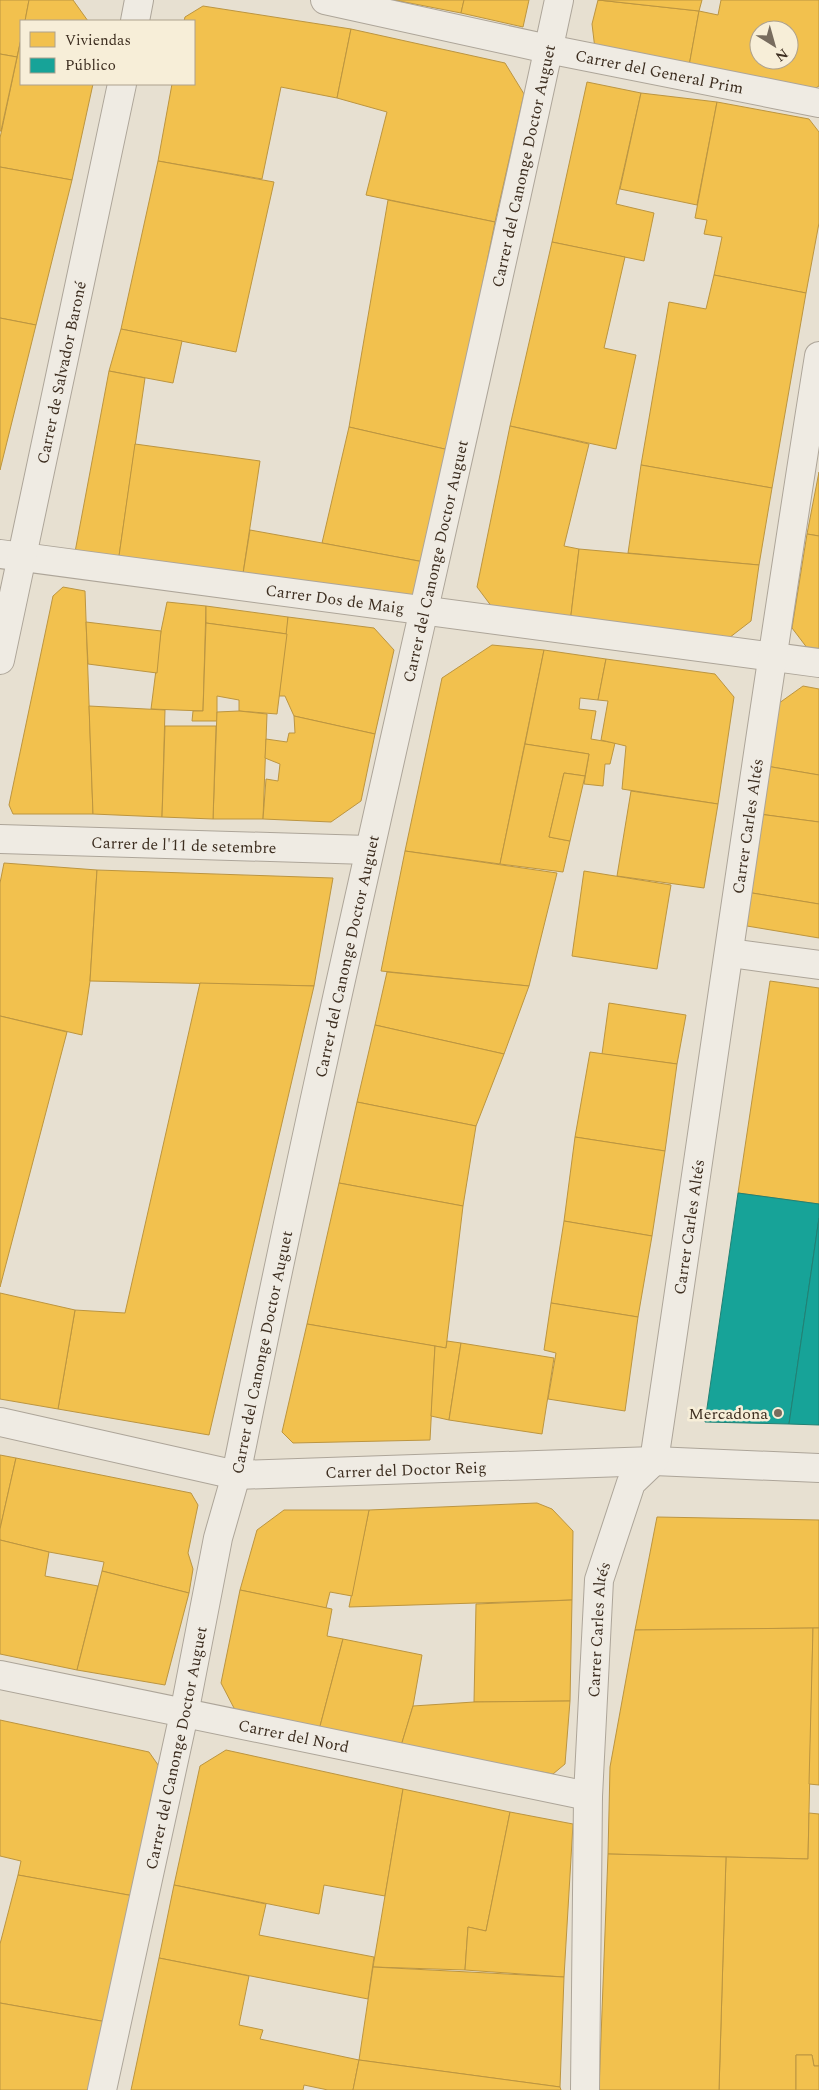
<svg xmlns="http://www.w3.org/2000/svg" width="819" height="2090" font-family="Spectral,serif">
<rect width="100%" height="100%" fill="#e7e0d1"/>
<g fill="#f2c14e" stroke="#bc9540" fill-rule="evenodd">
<path d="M0,0h29l-4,21h-4v18l-4,18 -17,-3z"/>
<path d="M29,0h44l15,21h-63z"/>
<path d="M394,0h70l-3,13z"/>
<path d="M464,0h65l-6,27 -62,-14z"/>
<path d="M598,0l101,11 -10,55 -94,-17 -3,-25z"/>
<path d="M598,0h104l-3,11z"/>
<path d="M721,0h98v86l-5,3 -125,-23 10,-55 19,4zM759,30h30v30h-30z"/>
<path d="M203,6l148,23 -14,69 -56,-11 -19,92 -104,-18 14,-77h22v-63h-10l1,-4z"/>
<path d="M351,29l154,34 19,31 -29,128 -129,-27 21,-83 -50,-14z"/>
<path d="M21,39v45h72l-21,96 -72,-13v-29z"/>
<path d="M0,54l17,3 -16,74h-1z"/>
<path d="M587,82l54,11 -25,111 38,9 -10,48 -92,-19z"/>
<path d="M641,93l76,9 -20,103 -77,-16z"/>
<path d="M717,102l92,17 10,13v91l-13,70 -92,-18 8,-38 -18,-3 3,-14 -12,-2z"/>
<path d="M158,161l116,21 -38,170 -115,-23z"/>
<path d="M0,167l72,13 -36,145 -36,-7z"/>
<path d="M388,200l107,22 -46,228 -100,-23z"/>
<path d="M552,242l73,15 -21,91 32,7 -20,94 -106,-23z"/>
<path d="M714,275l92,18 -34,195 -131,-23 28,-163 37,7z"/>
<path d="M0,318l36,7 -36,145z"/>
<path d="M121,329l61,12 -9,42 -64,-12z"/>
<path d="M109,371l36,7 -27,185 -43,-11z"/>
<path d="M510,426l79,18 -25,102 15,3 -9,74 -72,-8 -21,-28z"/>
<path d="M349,427l100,23 -25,112 -102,-19z"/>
<path d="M135,444l125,17 -18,119 -124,-17z"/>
<path d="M641,465l131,23 -13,77 -131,-12z"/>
<path d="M819,472v64l-12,-2z"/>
<path d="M250,530l72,13 102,19 -12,38 -170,-20z"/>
<path d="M807,534l12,2v119l-8,-2 -19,-25z"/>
<path d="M579,549l180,16 -8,56 -26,20 -155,-18z"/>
<path d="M63,587l22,4 8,223h-80l-4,-9 44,-209z"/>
<path d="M167,602l39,4 -3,105 -52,-2 10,-78z"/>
<path d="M206,606l82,11 -1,17 -81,-11z"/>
<path d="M288,617l86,11 20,22 -19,84 -81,-18 -9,-20h-6z"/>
<path d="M86,622l75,9 -4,42 -69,-9z"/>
<path d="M206,623l81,11 -10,80 -38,-3v-11l-22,-4v25h-25l1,-10h10z"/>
<path d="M492,645l52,5 -44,214 -95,-13 37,-173z"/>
<path d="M544,650l62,9 -8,41 -18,-2 -1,11 17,2 -5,28 24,4 -5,21h-5l-2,22 -19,-2 5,-30 -64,-10z"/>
<path d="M606,659l109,15 19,23 -16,107 -96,-15 4,-43 -25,-6 7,-39 -10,-1z"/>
<path d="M803,686l16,3v86l-53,-9 9,-60z"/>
<path d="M89,706l76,4 -3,107 -69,-3z"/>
<path d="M239,711l28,3 -4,105h-50l4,-107z"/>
<path d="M294,716l81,18 -14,67 -30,21 -68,-3 3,-40 12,2 2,-17 -15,-6 1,-19 21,3 2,-9h6z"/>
<path d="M165,726h51l-3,93 -51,-2z"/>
<path d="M525,744l64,10 -4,22 -21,-3 -15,64 21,4 -7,31 -63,-8z"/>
<path d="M766,766l53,9v47l-60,-8z"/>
<path d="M564,773l21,3 -15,65 -21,-4z"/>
<path d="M631,791l87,13 -14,84 -87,-12z"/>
<path d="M759,814l60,8v82l-73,-12z"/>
<path d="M405,851l152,22 -28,113 -148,-15z"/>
<path d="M4,863l93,7 -7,111 -8,54 -82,-19v-133z"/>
<path d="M97,870l236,8 -19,108 -224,-5z"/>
<path d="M584,871l87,14 -14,84 -85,-13z"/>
<path d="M746,892l73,12v34l-78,-13z"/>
<path d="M387,972l142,14 -25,68 -129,-29z"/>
<path d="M770,981l49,7v216l-81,-11z"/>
<path d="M200,983l114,3 -105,449 -151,-26 17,-99 50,3z"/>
<path d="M609,1003l77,12 -9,49 -75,-10z"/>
<path d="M0,1016l67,16 -67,255z"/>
<path d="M375,1025l129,29 -28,72 -119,-24z"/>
<path d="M590,1052l87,12 -12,87 -90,-14z"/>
<path d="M357,1102l119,24 -13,80 -124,-23z"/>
<path d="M575,1137l90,14 -13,85 -88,-15z"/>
<path d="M339,1183l124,23 -17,142 -139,-24z"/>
<path d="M564,1221l88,15 -14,81 -87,-14z"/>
<path d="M0,1293l75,17 -17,99 -58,-10z"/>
<path d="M551,1303l87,14 -13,94 -77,-12 8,-46 -12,-3z"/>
<path d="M307,1324l128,22 -5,94 -137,3 -11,-11z"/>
<path d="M447,1341l14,2 -12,77 -18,-4 4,-70 11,2z"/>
<path d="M461,1343l93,15 -12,76 -93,-14z"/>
<path d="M0,1455l16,3 -16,71z"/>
<path d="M16,1458l175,35 7,12 -10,48 5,16 -4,24 -87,-22 2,-9 -55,-10 -49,-12v-11z"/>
<path d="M537,1503l15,6 21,22 -1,69 -223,7 20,-97z"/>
<path d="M284,1510h85l-17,86 -22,-4 -4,16 -86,-18 17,-60z"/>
<path d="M657,1517l162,3v108l-184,2z"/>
<path d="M0,1540l49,12 -4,24 53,10 -21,84 -77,-16z"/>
<path d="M102,1571l87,22 -24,92 -88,-15z"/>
<path d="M240,1590l92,19 -5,27 16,3 -24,91 -84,-20 -14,-27z"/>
<path d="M572,1600l-2,101 -96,1 2,-98z"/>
<path d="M813,1628l-5,231 -200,-5 2,-87 25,-137z"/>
<path d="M813,1628h6v157l-10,-1z"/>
<path d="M343,1639l79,16 -9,51 -12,40 -82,-16z"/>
<path d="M570,1701l-5,63 -12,10 -141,-25 -11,-3 12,-40 61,-4z"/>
<path d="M0,1720l149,32 14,20 -29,124 -116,-21 3,-14 -21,-5z"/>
<path d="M226,1750l177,39 -18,107 -61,-11 -5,29 -145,-29 26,-119z"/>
<path d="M403,1789l107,23 -24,119 -18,-4 -3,43 -92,-3z"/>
<path d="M510,1812l63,12 -9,153 -99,-7 3,-43 18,4z"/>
<path d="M809,1813l10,1v252h-5l-2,-11h-16v35h-77l7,-233 82,2z"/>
<path d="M608,1854l118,3 -7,233h-120z"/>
<path d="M18,1875l116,21 -27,126 -107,-19v-59z"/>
<path d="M174,1885l92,19 -7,31 115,22 -6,42 -209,-41z"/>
<path d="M159,1958l90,18 -10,49 24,5 -3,9 99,21 -6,30h-25l-24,-5 -1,5h-172z"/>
<path d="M373,1967l191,10 -4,110 -201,-27z"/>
<path d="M0,2003l107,19 -14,68h-93z"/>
<path d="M796,2055h16l2,11h5v24h-23z"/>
<path d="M359,2060l201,27 1,3h-208z"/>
</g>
<g fill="#17a398" stroke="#228074">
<path d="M738,1193l81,11v14l-30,206 -84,-2z"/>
<path d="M819,1218v207l-30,-1z"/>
</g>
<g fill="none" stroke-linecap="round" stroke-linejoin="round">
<g stroke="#ada599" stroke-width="30">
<g id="minor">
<path id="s1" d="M325,0l223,49 271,54"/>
<path d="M135,21l4,-21"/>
<path id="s2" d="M0,554l819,109"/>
<path id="s3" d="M0,660l122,-576"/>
<path id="s4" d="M0,839l368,11"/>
<path d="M730,953l89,12"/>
<path id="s5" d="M0,1422l236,53 418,-14 165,7"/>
<path id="s6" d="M0,1675l588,121"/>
<path id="s7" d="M102,2090l82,-376 34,-176 18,-63c99,-494 218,-983 323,-1475"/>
<path id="s8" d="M585,2090l3,-294 11,-216 32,-97 23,-22c55,-368 106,-737 165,-1105"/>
</g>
</g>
<use href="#minor" stroke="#efebe3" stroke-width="28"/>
</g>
<circle fill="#786c5e" stroke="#f7eed8" stroke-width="2" cx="778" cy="1413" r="5"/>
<g text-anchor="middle" stroke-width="5" stroke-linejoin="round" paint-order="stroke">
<g font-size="16" fill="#3d2e20" stroke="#f7eed8">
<text dy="6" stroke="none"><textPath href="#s1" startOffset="342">Carrer del General Prim</textPath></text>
<text dy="6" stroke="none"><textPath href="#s7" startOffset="1970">Carrer del Canonge Doctor Auguet</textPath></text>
<text dy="6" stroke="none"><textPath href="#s3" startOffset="294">Carrer de Salvador Baroné</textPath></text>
<text dy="6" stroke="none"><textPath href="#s7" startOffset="1565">Carrer del Canonge Doctor Auguet</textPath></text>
<text dy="6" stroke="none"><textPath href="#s2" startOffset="338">Carrer Dos de Maig</textPath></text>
<text dy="6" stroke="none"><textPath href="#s8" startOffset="1286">Carrer Carles Altés</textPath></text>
<text dy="6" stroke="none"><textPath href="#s4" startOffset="184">Carrer de l'11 de setembre</textPath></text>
<text dy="6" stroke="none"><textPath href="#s7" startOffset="1160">Carrer del Canonge Doctor Auguet</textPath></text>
<text dy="6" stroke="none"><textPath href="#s8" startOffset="881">Carrer Carles Altés</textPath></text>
<text dy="6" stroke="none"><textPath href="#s7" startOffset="755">Carrer del Canonge Doctor Auguet</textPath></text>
<text dy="6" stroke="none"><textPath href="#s5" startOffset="412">Carrer del Doctor Reig</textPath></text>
<text dy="6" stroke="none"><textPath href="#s8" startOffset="461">Carrer Carles Altés</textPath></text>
<text dy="6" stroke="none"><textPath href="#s6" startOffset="300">Carrer del Nord</textPath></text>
<text dy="6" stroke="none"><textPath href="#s7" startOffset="350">Carrer del Canonge Doctor Auguet</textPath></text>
</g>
<g font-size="16" fill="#3d2e20" stroke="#f7eed8" text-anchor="end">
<text x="768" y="1419">Mercadona</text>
</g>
</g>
<rect x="20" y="20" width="175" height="65" fill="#f7eed8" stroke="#ada18e"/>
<rect x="30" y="32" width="25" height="15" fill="#f2c14e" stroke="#ada18e"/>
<text x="65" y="45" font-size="15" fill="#3d2e20">Viviendas</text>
<rect x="30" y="58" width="25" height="15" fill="#17a398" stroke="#ada18e"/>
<text x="65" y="70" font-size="15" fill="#3d2e20">Público</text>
<g transform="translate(774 45) rotate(143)"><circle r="24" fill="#f7eed8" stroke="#ada18e"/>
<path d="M0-4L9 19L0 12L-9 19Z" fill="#786c5e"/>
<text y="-8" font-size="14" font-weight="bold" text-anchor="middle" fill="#3d2e20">N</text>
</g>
</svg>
